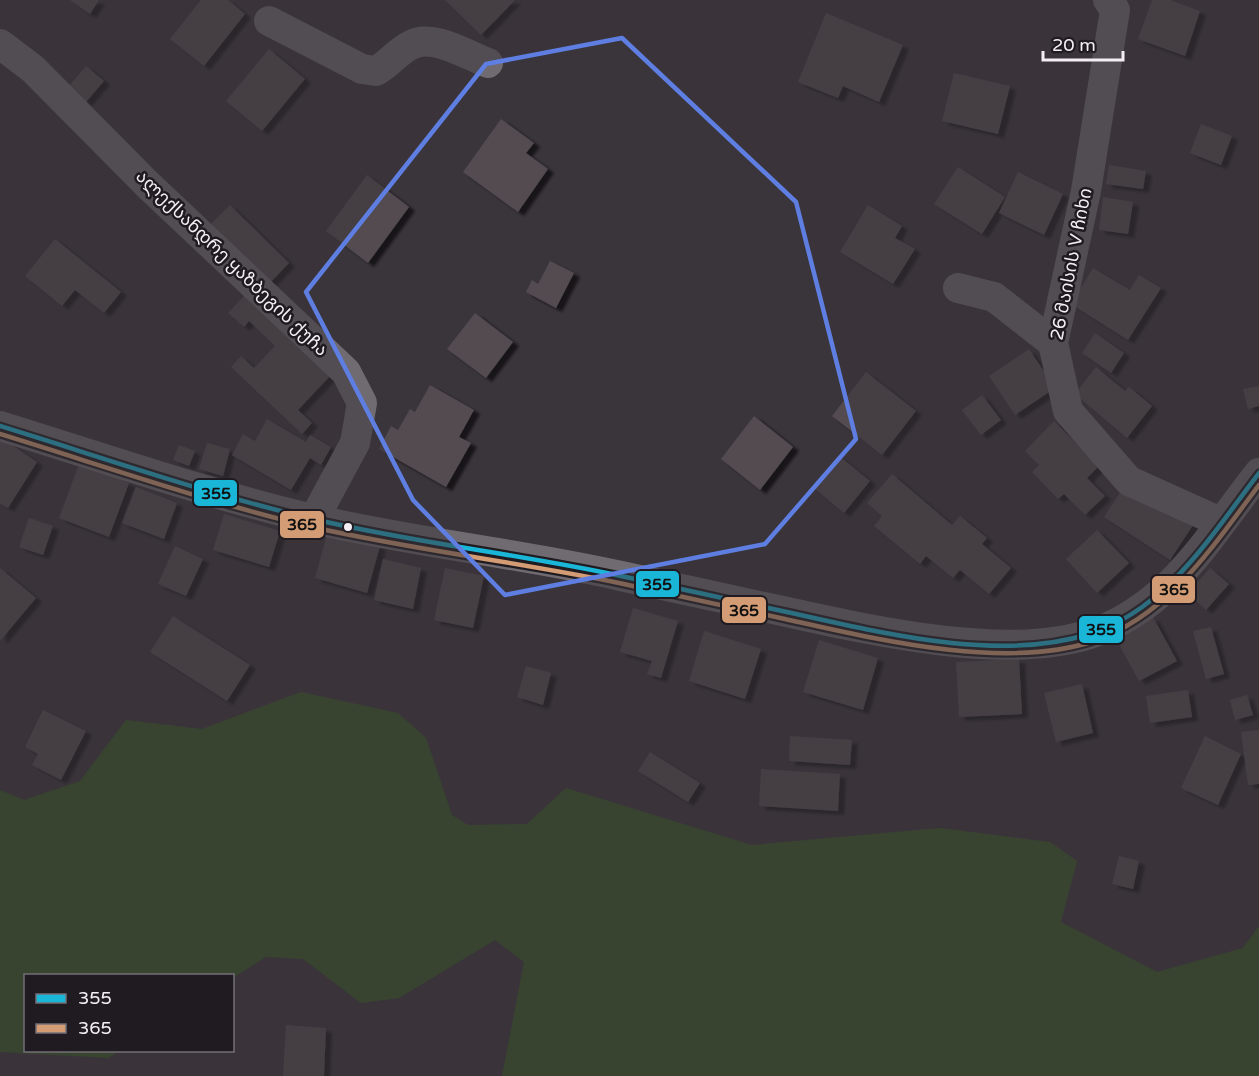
<svg xmlns="http://www.w3.org/2000/svg" width="1259" height="1076" font-family="'Varela Round','Noto Sans Georgian',sans-serif">
<defs>
<filter id="shadow"><feDropShadow dx="6" dy="4" stdDeviation="1.5" flood-color="#0009"/></filter>
</defs>
<rect width="100%" height="100%" fill="#3a343b"/>
<path fill="#355725" d="M301,692l97,21 28,25 26,77 16,10 59,-1 39,-36 186,57 188,-17 110,14 27,19 -16,61 96,50 86,-24 16,-22v150h-757l22,-114 -29,-22 -96,58 -38,5 -58,-44 -37,-2 -33,21 -1,-2h-206v74l94,1 -12,7 -108,-6v-262l24,10 56,-19 46,-61 76,9z"/>
<g fill="#524c50" filter="url(#shadow)">
<path d="M70,0h29l-9,14z"/>
<path d="M201,0h27l17,14 -41,52 -34,-27z"/>
<path d="M445,0h70l-34,35z"/>
<path d="M1152,0h18l30,11 -15,45 -47,-17z"/>
<path d="M826,13l77,32 -24,57 -36,-16 -5,12 -40,-16z"/>
<path d="M269,49l36,30 -43,52 -36,-30z"/>
<path d="M86,66l18,15 -18,21 -18,-15z"/>
<path d="M954,73l56,13 -12,48 -56,-13z"/>
<path d="M501,119l33,24 -8,10 22,16 -30,43 -55,-40z"/>
<path d="M1201,124l31,12 -11,29 -31,-12z"/>
<path d="M1109,165l37,6 -3,18 -37,-5z"/>
<path d="M958,167l47,30 -23,37 -48,-30z"/>
<path d="M1018,172l45,22 -19,41 -45,-22z"/>
<path d="M367,175l42,32 -41,56 -42,-32z"/>
<path d="M1103,197l30,5 -5,32 -29,-4z"/>
<path d="M230,205l59,58 -20,21 -59,-59z"/>
<path d="M868,205l34,21 -7,12 20,11 -22,35 -53,-32z"/>
<path d="M55,239l66,53 -17,21 -29,-23 -13,16 -37,-30z"/>
<path d="M550,261l24,12 -18,35 -30,-16 6,-12 6,4z"/>
<path d="M1093,268l37,22 9,-15 22,13 -33,52 -57,-36z"/>
<path d="M246,294l85,81 -33,35 14,13 -10,11 -71,-67 10,-11 13,12 21,-22 -26,-25 -5,6 -16,-14z"/>
<path d="M475,313l38,29 -27,36 -39,-29z"/>
<path d="M1095,333l29,20 -13,20 -29,-20z"/>
<path d="M1029,349l26,39 -40,27 -26,-39z"/>
<path d="M1096,367l29,24 4,-4 23,19 -25,32 -52,-44z"/>
<path d="M866,372l50,39 -34,44 -50,-39z"/>
<path d="M430,385l44,25 -15,27 12,6 -25,44 -67,-38 12,-23 7,4 12,-21 5,3z"/>
<path d="M1259,386v20l-11,3 -5,-20z"/>
<path d="M982,395l19,25 -20,15 -19,-25z"/>
<path d="M754,416l39,31 -33,43 -39,-31z"/>
<path d="M267,419l39,23 4,-7 21,12 -10,18 -11,-7 -19,32 -59,-35 11,-21 12,7z"/>
<path d="M1054,421l45,45 -12,12 18,18 -20,19 -21,-21 -6,5 -26,-27 7,-7 -14,-14z"/>
<path d="M0,437l37,25 -29,46 -8,-5z"/>
<path d="M207,443l23,6 -7,27 -24,-7z"/>
<path d="M179,445l16,6 -6,15 -16,-6z"/>
<path d="M839,456l31,25 -26,32 -30,-25z"/>
<path d="M79,464l50,19 -20,54 -50,-19z"/>
<path d="M892,474l60,51 8,-9 27,22 -5,6 29,24 -22,26 -29,-24 -7,8 -27,-22 -6,8 -46,-38 8,-10 -15,-13z"/>
<path d="M136,487l41,16 -13,36 -42,-16z"/>
<path d="M1121,491l17,11 8,-11 49,31 -25,38 -66,-43z"/>
<path d="M224,514l56,17 -11,36 -56,-17z"/>
<path d="M29,518l24,8 -10,29 -24,-8z"/>
<path d="M1097,530l32,33 -32,30 -31,-34z"/>
<path d="M328,531l52,15 -13,47 -52,-15z"/>
<path d="M175,546l28,13 -17,37 -28,-12z"/>
<path d="M383,559l38,9 -8,41 -39,-9z"/>
<path d="M0,568l36,30 -36,43z"/>
<path d="M445,568l39,8 -11,52 -39,-8z"/>
<path d="M1210,568l19,16 -23,26 -18,-17z"/>
<path d="M633,608l45,13 -17,57 -14,-4 5,-13 -32,-9z"/>
<path d="M173,616l77,49 -23,36 -77,-49z"/>
<path d="M1153,617l24,44 -38,20 -24,-44z"/>
<path d="M1211,627l13,47 -18,5 -13,-48z"/>
<path d="M704,631l57,18 -16,50 -56,-18z"/>
<path d="M819,640l59,18 -15,52 -60,-18z"/>
<path d="M1019,659l3,55 -63,3 -3,-55z"/>
<path d="M526,666l25,7 -8,32 -26,-8z"/>
<path d="M1082,684l11,49 -37,9 -12,-49z"/>
<path d="M1188,690l4,27 -42,6 -4,-27z"/>
<path d="M1247,695l6,20 -18,5 -5,-20z"/>
<path d="M43,710l43,21 -25,49 -29,-15 6,-11 -13,-7z"/>
<path d="M1259,730v54l-11,1 -7,-53z"/>
<path d="M790,736l62,4 -2,25 -61,-4z"/>
<path d="M1205,736l36,18 -23,51 -37,-17z"/>
<path d="M650,752l50,31 -12,19 -50,-31z"/>
<path d="M761,769l79,5 -2,37 -79,-5z"/>
<path d="M1119,856l20,5 -6,28 -21,-5z"/>
<path d="M286,1025l40,3 -2,48h-41z"/>
</g>
<g fill="none" stroke-linecap="round" stroke-linejoin="round">
<g stroke="#706b71" stroke-width="30">
<path d="M1108,0l7,10 -29,181 -33,152 15,68 61,70 91,41"/>
<path d="M269,21l93,48 14,2c13,-7 22,-20 35,-26 22,-12 56,10 77,18"/>
<path d="M0,44l33,25 114,115 199,188 16,31 -7,40 -41,76"/>
<path d="M958,288l36,9 59,46"/>
<path d="M0,426c104,32 207,68 313,93 102,24 206,34 308,57 55,12 111,24 166,36 86,19 219,49 303,22 80,-26 120,-99 169,-161"/>
</g>
<g stroke="#1f1b21" stroke-width="9">
<path id="bus-1" d="M0,426c104,32 207,68 313,93 102,24 206,35 308,57 55,12 111,24 166,36 92,20 210,51 302,22 78,-24 123,-100 170,-161"/>
</g>
<g stroke="#1f1b21" stroke-width="9">
<path id="bus-2" d="M0,434c104,32 207,68 312,93 102,23 206,35 307,56 56,12 111,24 166,36 90,20 219,52 309,22 75,-26 119,-95 165,-156"/>
</g>
<use href="#bus-1" stroke="#1ab6d8" stroke-width="4.5"/>
<use href="#bus-2" stroke="#d39c74" stroke-width="4.5"/>
</g>
<path d="M0 0H1259V1076H0ZM622,38l174,164 60,237 -91,105 -260,51 -92,-95 -107,-208 180,-228z" fill="#3a343b" fill-opacity=".55" fill-rule="evenodd"/>
<path fill="none" stroke="#5e7ee1" stroke-width="4.5" stroke-linejoin="round" d="M622,38l174,164 60,237 -91,105 -260,51 -92,-95 -107,-208 180,-228z"/>
<circle fill="#f4edf6" stroke="#1f1b21" stroke-width="2" cx="348" cy="527" r="5"/>
<g text-anchor="middle" stroke-width="5" stroke-linejoin="round" paint-order="stroke">
<g font-size="18" fill="#f4edf6" stroke="#1f1b21">
<text transform="translate(232 263) rotate(44)" y="6">ალექსანდრე ყაზბეგის ქუჩა</text>
<text transform="translate(1071 264) rotate(-79)" y="6">26 მაისის V ჩიხი</text>
</g>
</g>
<g stroke="#1f1b21" stroke-width="2">
<rect x="193" y="479" width="45" height="28" rx="6" fill="#1ab6d8"/>
<rect x="279" y="510" width="46" height="29" rx="6" fill="#d39c74"/>
<rect x="635" y="570" width="45" height="28" rx="6" fill="#1ab6d8"/>
<rect x="1151" y="575" width="45" height="29" rx="6" fill="#d39c74"/>
<rect x="721" y="596" width="46" height="28" rx="6" fill="#d39c74"/>
<rect x="1078" y="615" width="46" height="29" rx="6" fill="#1ab6d8"/>
</g>
<g font-size="16" text-anchor="middle" font-weight="bold" fill="#111">
<text x="216" y="499">355</text>
<text x="302" y="530">365</text>
<text x="657" y="590">355</text>
<text x="1174" y="595">365</text>
<text x="744" y="616">365</text>
<text x="1101" y="635">355</text>
</g>
<rect x="24" y="974" width="210" height="78" fill="#1f1b21" stroke="#746f76" stroke-width="1.5"/>
<rect x="36" y="994" width="30" height="9" fill="#1ab6d8" stroke="#746f76" stroke-width="1.5"/>
<text x="78" y="1004" font-size="18" fill="#f4edf6">355</text>
<rect x="36" y="1024" width="30" height="9" fill="#d39c74" stroke="#746f76" stroke-width="1.5"/>
<text x="78" y="1034" font-size="18" fill="#f4edf6">365</text>
<path d="M1043 51v9h80v-9" fill="none" stroke="#f4edf6" stroke-width="3"/>
<text x="1052" y="51" font-size="18" fill="#f4edf6" stroke="#1f1b21" stroke-width="4.5" paint-order="stroke">20 m</text>
</svg>
